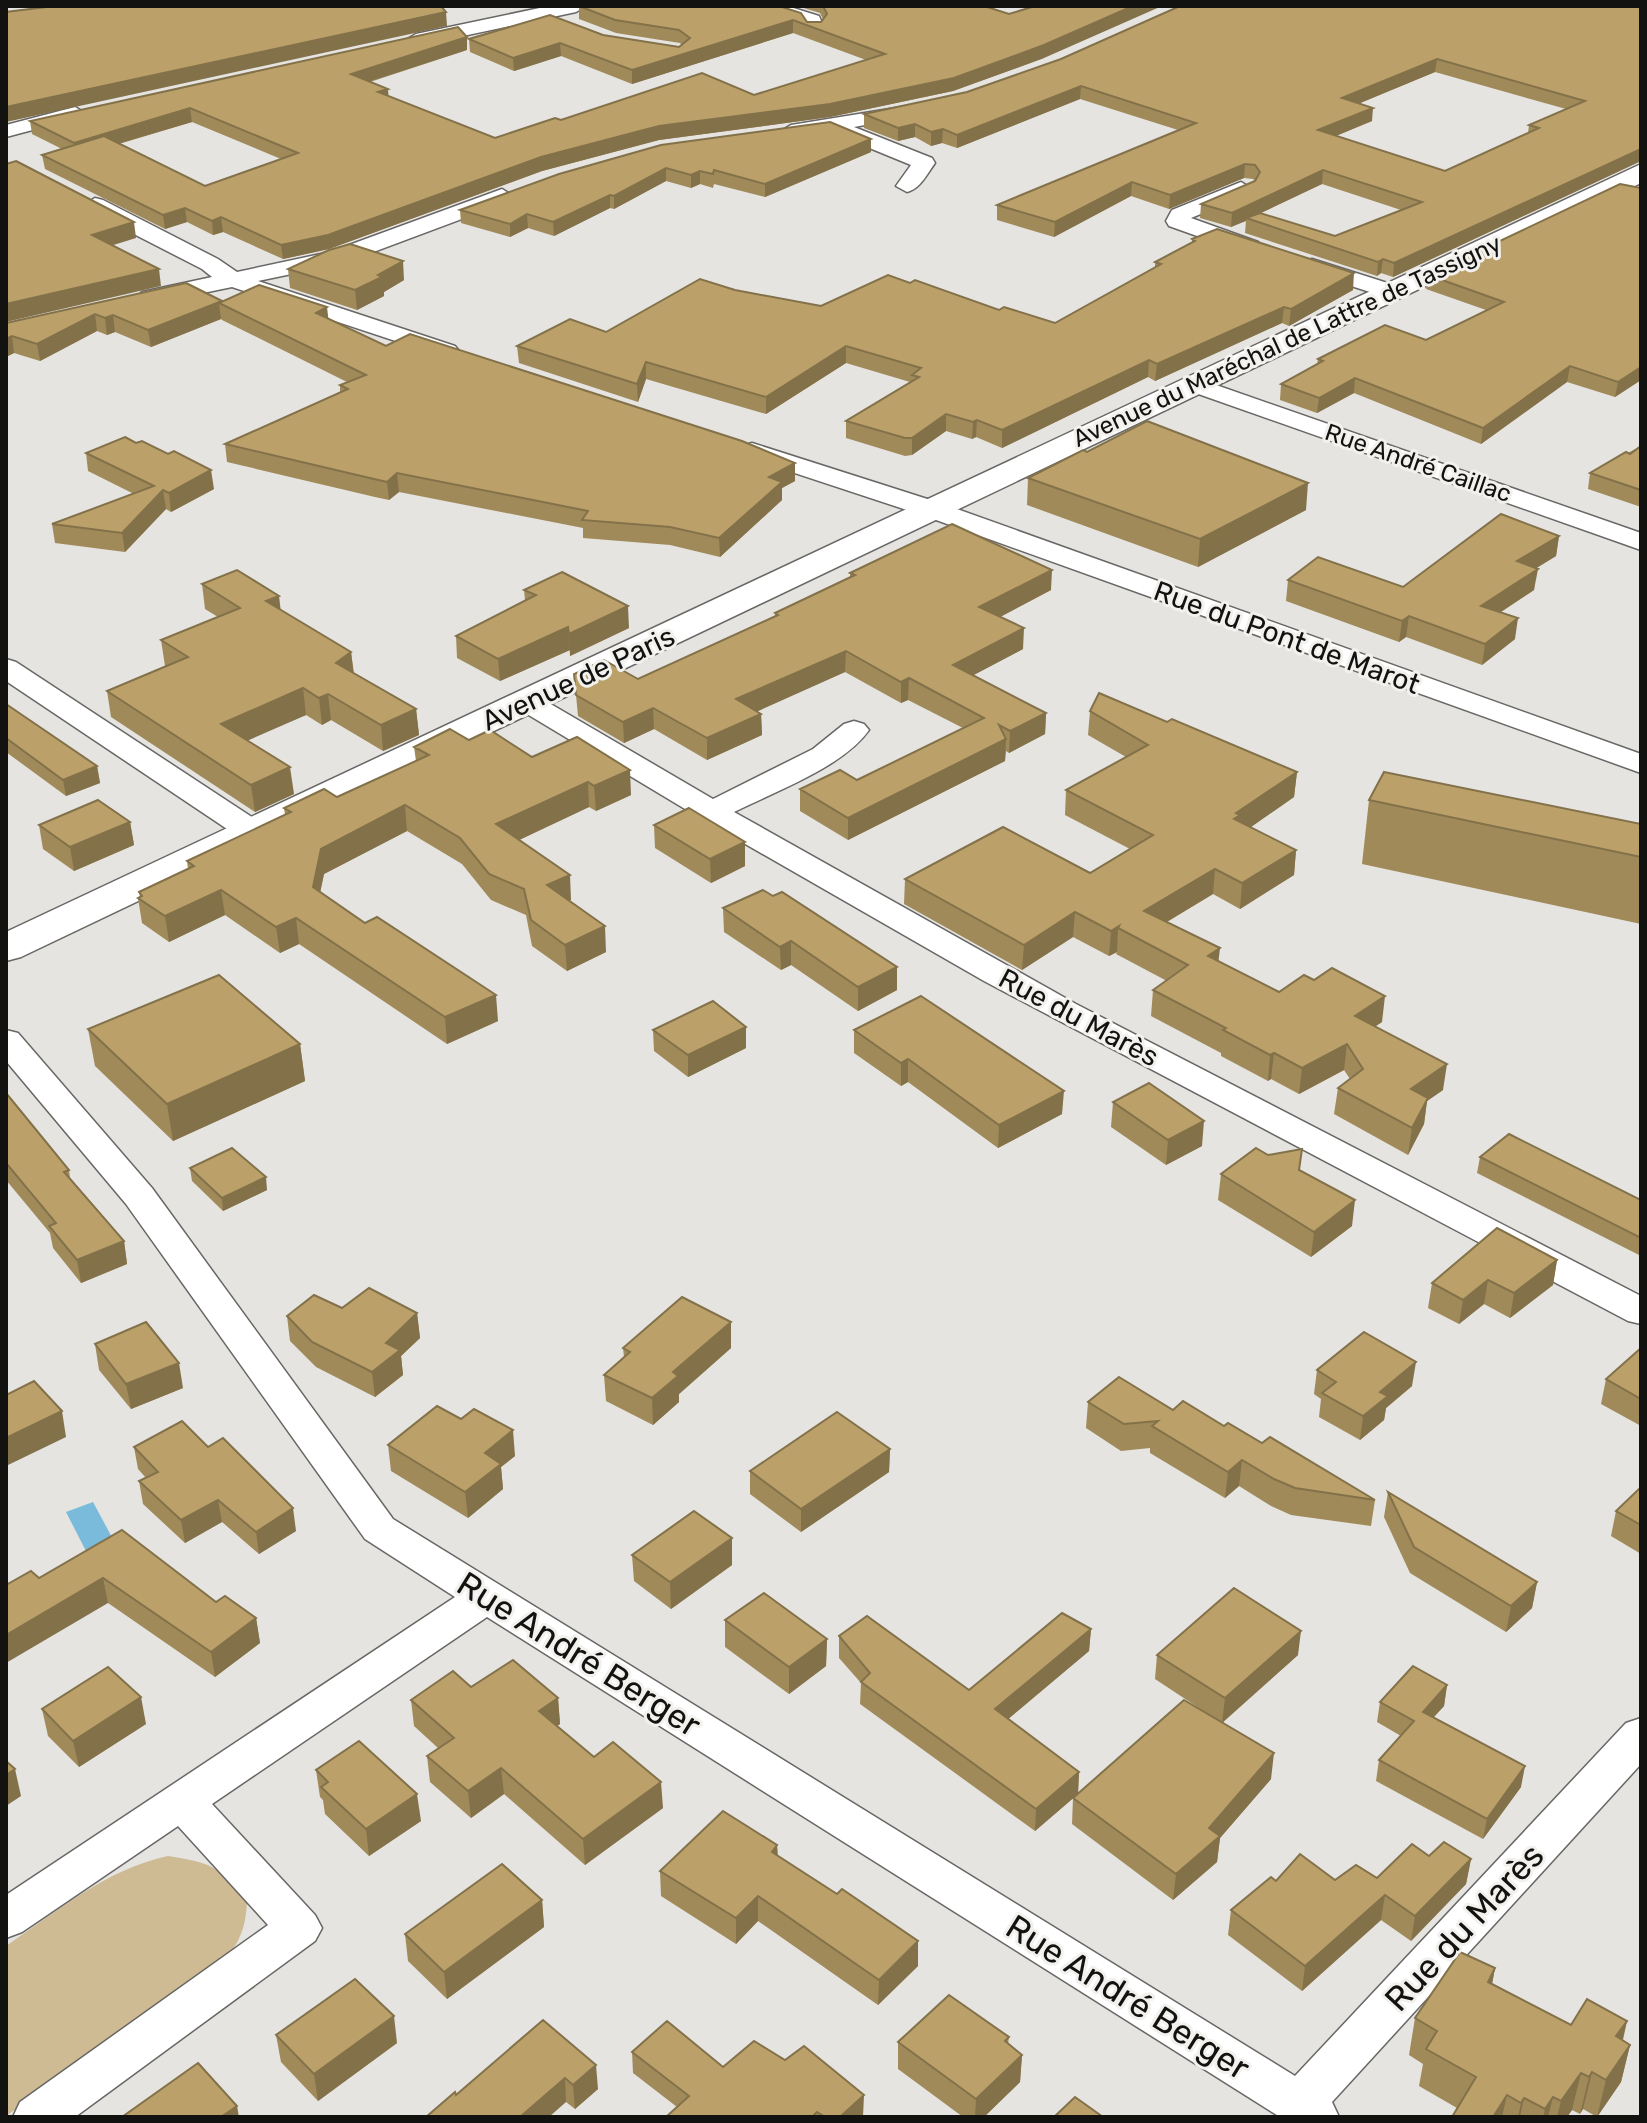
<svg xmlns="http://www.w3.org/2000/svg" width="1647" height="2123" font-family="Rubik,sans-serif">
<rect width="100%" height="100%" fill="#e5e4e1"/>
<path fill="#cebb94" d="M168,1856c44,7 51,10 79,44 -1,34 -11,51 -37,72l-204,144v-170c52,-35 100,-77 162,-90z"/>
<path fill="#7abada" d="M93,1502l22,41 -28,10 -21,-41z"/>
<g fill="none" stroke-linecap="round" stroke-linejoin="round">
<g stroke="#686765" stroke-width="3">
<g id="street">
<path d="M549,6h37l-10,6 -160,34 -10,-6 10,-6z"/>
<path d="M757,6h30l32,10 5,12 -3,4h-14l-4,-9 -43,-13z"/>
<path d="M908,106l7,2 3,4 -3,4 -61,11 78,31 3,5c-8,11 -15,26 -28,29l-11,-6 15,-21 -83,-34 -37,6 -10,-6 10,-6z"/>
<path d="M75,107l10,6 -3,4 -76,20v-12z"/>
<path d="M1241,182l11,7 -3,5 -58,24 67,24 3,5 -3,5h-16l-73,-26 -3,-5 6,-11z"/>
<path d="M502,189l11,7 -3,5 -166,62 -86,18 197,65 4,5 -4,5 -8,2 -215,-71 -82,17 -8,-2 -4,-5 4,-5 70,-15 -10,-8 -115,-59 -3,-5 11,-7 8,2 115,59 19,13 93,-20z"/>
<path d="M1312,259l88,28 4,5 -4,5 -8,2 -88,-28 -3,-5 3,-5z"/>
<path d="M1196,378l445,155v17l-454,-160 -3,-5 3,-5z"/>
<path d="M752,443l191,61 698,250v19l-716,-257 -182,-60 -4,-5 4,-5z"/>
<path d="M6,659l10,3 248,163 4,7 -4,7 -11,2 -11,-2 -236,-158z"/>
<path d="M527,693l10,3 176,103 100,-50 31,-25 10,-3 10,3 5,6c-26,37 -95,62 -135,82l342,192 565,292v28l-13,-3 -644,-340 -284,-163 -183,-110 -4,-6 4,-6z"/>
<path d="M6,1030l12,3 134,155 241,331 902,557 331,-353 15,-5v46l-309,338 7,15h-59l-793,-500 -275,187 103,111 7,13 -7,13 -240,176h-62l7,-15 248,-177 -90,-99 -156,106 -16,6v-43l449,-298 -90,-58 -239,-335 -120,-143z"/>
</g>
</g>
<g stroke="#686765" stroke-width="3">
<path id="secondary" d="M1641,164v19l-1620,774 -15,4v-29z"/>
</g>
<use href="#street" fill="#fff" fill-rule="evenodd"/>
<use href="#secondary" fill="#fff" fill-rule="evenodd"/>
</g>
<g fill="#a18a5a" fill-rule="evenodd">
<path d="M579,6h200l28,16h14l2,-3 -3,-6 -23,-7h187l60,52 -91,33 -123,26 -171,23 -117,31 -213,78 -46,10 -60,-27 -10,3 -26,-13 -22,7 -120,-60 -3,-14 20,-6 -30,-15 -2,-13 437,-71 -97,32 18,14 107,42 66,-18 193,-25 112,-35 -73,-27 -161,51 -71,-28 -47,15 -44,-19 -1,-13 134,-4 76,12 3,-2 -2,-2 -64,-10 -37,-14zM192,122l89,37 -76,27 -86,-42z"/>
<path d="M1641,6v155l-248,116 -12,-4 -4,3 -132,-43 1,-13 -15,7 -31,-9 1,-14 54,-23 -2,-2 -9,-1 -75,31 -38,-13 -77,41 -57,-17v-15l181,-75 -98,-31 -123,49 -15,-5 -11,3 -16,-9 -17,4 -34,-13v-14l103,-22 94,-33zM1435,72l131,37 -37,16 -1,8 -83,38 -109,-35 36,-15 -12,-18zM1322,184l79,26 -66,26 -74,-23z"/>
<path d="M871,139v13l-106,45 -51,-13 -1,4 -13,-4 -9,4 -25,-7 -52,28 -4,-1 -56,28 -26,-8 -18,9 -49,-14 -1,-13 99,-36z"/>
<path d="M1641,188v192l-26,17 -48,-15 -86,62 -127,-51 -37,20 -37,-13 1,-16 36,-19 1,-6 108,-19 60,-30 -60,-21 2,-14z"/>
<path d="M1192,239l161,51 -64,36 -7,-3 -127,58 -7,-4 -146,71 -26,-11 -4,2 -26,-8 -34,24 -7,1 -59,-18v-17l64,-39 -64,-19 -80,51 -120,-35 -8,23 -119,-39 -2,-17 89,-14 129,-42 86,16 89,-23 89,27 56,13 100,-56v-5l37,-19z"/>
<path d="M288,269l116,11 -20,12v4l-27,14 -67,-22z"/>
<path d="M186,283l36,19 106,16 58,28 409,135 -13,7v12l-62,57 -50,-12 -87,-7v-10l-184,-36 -10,8 -14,-3 -148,-35 -2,-18 115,-52v-7l7,-3 -125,-62 -1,-1 -70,28 -36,-15 -8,3 -10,-4 -57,30 -26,-8 -8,4v-34z"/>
<path d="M1641,446v61l-53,-18 2,-16z"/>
<path d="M86,453l128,36 -43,23 -5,-3 -41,43 -70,-9 -3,-19 82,-30 -46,-23z"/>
<path d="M1028,478l278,32 -108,57 -171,-62z"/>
<path d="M1559,536l-3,20 -20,12 -2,22 -33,22 14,27 -33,26 -76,-28 -7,5 -113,-41 2,-21 115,7z"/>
<path d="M850,573l201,17 -51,27 23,32 -50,26 73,38 -1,21 -36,19 -3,-2 -1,10 -157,79 -48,-29v-22l57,-9 106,-52 -55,-28 -7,3 -56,-31 -88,39 4,3 1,21 -55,25 -53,-31 -30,14 -46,-27 -4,-42 64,5 137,-63v-3l75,-35z"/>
<path d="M202,584l79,26 70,42 3,21 62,36 3,26 -36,16 -52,-31 -9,5 -16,-10 -59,25 47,54 -39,18 -144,-95 -4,-26 58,-25 -4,-26 57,-23 -13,-8z"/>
<path d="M524,590l105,38 -59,28v-6l-70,31 -43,-23 -1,-22 69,-36z"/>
<path d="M6,704l91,62 3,17 -34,13 -60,-44z"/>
<path d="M1090,711l77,11 130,50 -3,25 -43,30 45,23 -2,25 -54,34 -27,-15 -46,28 52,40 60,30 103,30 -7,4 68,64 -16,11 -3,23 -16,31 -74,-41 4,-26 12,-9 -6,-9 -45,24 -28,-15 -3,2 -47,-25v-3l-70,-37 2,-26 14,-9 -51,-27 1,-2 -8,4 -36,-19 -51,33 -118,-66 1,-25 185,-6 40,-24 -65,-34 1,-25 60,-33 -38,-22z"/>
<path d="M469,740l63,17 99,38 -35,16 -7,-4 -70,33 52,60 -2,1 37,51 -39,19 -35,-25 -6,-31 -35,-15 -29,-36 -55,-33 -83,43 -4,18 178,129 -51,23 -148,-100 -19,9 -55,-38 -56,27 -27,-19 -4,-25 2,-1 -1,-5 49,-23 -1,-8 98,-46 -1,-7 53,-11 79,-36 -2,-14z"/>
<path d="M1369,800l272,24v100l-279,-60z"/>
<path d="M130,822l4,23 -60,26 -31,-22 -4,-24z"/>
<path d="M654,825l91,41 -34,17 -56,-35z"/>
<path d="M723,908l174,59v23l-39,21 -67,-46 -10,5 -57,-38z"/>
<path d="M746,1027v21l-58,29 -34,-26 -1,-21z"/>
<path d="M88,1029l212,15 5,37 -132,60 -78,-75z"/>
<path d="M854,1030l208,84 -64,34 -90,-66 -7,4 -47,-33z"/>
<path d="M6,1093l63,77 1,8 54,63 3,23 -46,19 -28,-35 -3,-15 -44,-53z"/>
<path d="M1113,1102l89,44 -36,19 -55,-38z"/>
<path d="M1480,1157l161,43v56l-164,-83z"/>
<path d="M190,1168l77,22 -44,21 -31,-30z"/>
<path d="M1300,1171l52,55 -41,31 -93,-57 3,-26z"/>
<path d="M1557,1260l-4,25 -43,33 -26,-14 -25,20 -31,-16 4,-25z"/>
<path d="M342,1308l75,5 3,25 -19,18 2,19 -28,22 -59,-30 -26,-26 -3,-25z"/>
<path d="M731,1322v26l-52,46v8l-26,23 -47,-24 -2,-26 20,-18 -1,-9z"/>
<path d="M95,1344l88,44 -52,21 -32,-39z"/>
<path d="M1641,1348v78l-40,-22 5,-25z"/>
<path d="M1317,1370l95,16 -26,22 -2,12 -24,20 -41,-23 2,-18 -7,-5z"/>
<path d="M1088,1402l85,8 51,16 38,17 113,57 -4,26 -80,-11 -20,-9 -32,-20 -14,12 -75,-45v-5l-29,3 -35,-23z"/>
<path d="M461,1419l54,37 -14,11 2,22 -35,29 -77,-47 -3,-26z"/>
<path d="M134,1447h74l88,84 -37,23 -37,-32 -37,21 -42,-39 -4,-23 7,-3 -8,-9z"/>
<path d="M890,1449l-1,23 -88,60 -51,-38v-23z"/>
<path d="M1641,1487v67l-30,-18 5,-25z"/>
<path d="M1388,1492l149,90 -5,26 -26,24 -96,-59 -26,-56z"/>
<path d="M122,1530l94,72 40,16 4,25 -45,34 -107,-74 -69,-25z"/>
<path d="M732,1538v27l-61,44 -37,-28 -2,-26z"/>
<path d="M725,1620l102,19 -1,27 -37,28 -64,-47z"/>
<path d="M1091,1629l-2,22 -81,68 71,53 -1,22 -43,37 -175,-127 1,-21 -22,-25v-22l130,54z"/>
<path d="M1157,1655h141l-75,67 48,57 -51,59 -3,24 -44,38 -101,-76 1,-26 141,-80 -59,-39z"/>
<path d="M1447,1685l-3,21 -11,12 88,69 -38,52 -107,-58 3,-21 22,-24 -24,-14 3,-20z"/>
<path d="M471,1687l87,11 2,26 -3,2 37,31 69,51 -78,57 -81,-71 -33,24 -41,-36 -3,-26 11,-8 -24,-22 -3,-26z"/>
<path d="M42,1709l104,15 -67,43 -31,-31z"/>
<path d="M316,1770l105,51 -52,35 -44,-42 -2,-14 -3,-3z"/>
<path d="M777,1845l1,11 140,110 -40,39 -120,-84 -22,23 -75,-48 -1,-25z"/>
<path d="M1429,1856l42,3 -5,25 -55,57 -30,-21 -79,71 -74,-56 3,-25 45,-29 59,-1 42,-2z"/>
<path d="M542,1900l2,27 -97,72 -39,-38 -3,-27z"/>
<path d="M1495,1968l-3,16 79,41 56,-4 -4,19 7,5 -9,37 -24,35 -14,-8 -3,5 -8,-4 -5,7h-115l5,-9 -38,-22 4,-22 -14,-9 6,-37z"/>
<path d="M543,2020l55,69 -23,20 -9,-7 -110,-7z"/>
<path d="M276,2035l121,8 -79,58 -37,-39z"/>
<path d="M1009,2037l-1,7 14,11 -2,27 -36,35h-21l-65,-48v-27z"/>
<path d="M632,2052l91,15 140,49 -197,1 11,-10 -44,-34z"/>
</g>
<g fill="#83714a">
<path d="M1133,6h29l-118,52 -91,33 -123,26 -171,23 -117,31 -213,78 -46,10 -2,-14 260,-88z"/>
<path d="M446,12l1,14 -441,96v-15z"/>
<path d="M793,20v13l-161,51v-14z"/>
<path d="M467,37v13l-115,37 -1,-13z"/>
<path d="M560,43l1,13 -47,15 -1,-13z"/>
<path d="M1437,59l-2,13 -94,39 1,-13z"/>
<path d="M1081,86l-1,13 -123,49v-13z"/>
<path d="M388,89l1,13 -11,-10z"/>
<path d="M190,108l2,14 -116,34 -2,-13z"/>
<path d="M1373,108l-1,13 -56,23 2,-14z"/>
<path d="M915,124v13l-17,4v-13z"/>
<path d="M943,129l-1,14 -11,3v-14z"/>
<path d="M871,139v13l-106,45v-13z"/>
<path d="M1641,149v12l-248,116 1,-14z"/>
<path d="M1245,164l-1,14 -75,31 1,-14z"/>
<path d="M666,168v13l-52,28v-13z"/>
<path d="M1323,170l-1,14 -74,35 -2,-1v3l-15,6 1,-14z"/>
<path d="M700,171v13l-9,4v-13z"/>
<path d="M1132,182l-1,14 -77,41 1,-15z"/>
<path d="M610,195v13l-56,28 -1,-14z"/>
<path d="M185,208l2,14 -22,7 -2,-14z"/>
<path d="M527,214l1,14 -18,9v-13z"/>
<path d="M221,217l2,15 -10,3 -1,-14z"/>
<path d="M134,222l2,16 -42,13 -2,-16z"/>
<path d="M1383,259l-2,14 -4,3 1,-14z"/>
<path d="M403,261l1,19 -20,12v4l-27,14 -2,-20 23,-15z"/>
<path d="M159,269l2,17 -155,36v-18z"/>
<path d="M1354,273l-1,17 -64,36 2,-17z"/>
<path d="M222,301l-3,2 2,16 -70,28 -3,-17z"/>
<path d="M327,307l2,17 -13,-11z"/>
<path d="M1284,307l-2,16 -127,58 2,-17z"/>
<path d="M95,314l2,17 -57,30 -3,-17z"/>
<path d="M113,315l2,17 -8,3 -2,-17z"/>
<path d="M12,336l2,17 -8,4v-18z"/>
<path d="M846,346v17l-80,51v-17z"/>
<path d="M1149,360l-1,17 -146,71v-18z"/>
<path d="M646,362v17l-8,23 -1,-18z"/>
<path d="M1570,366l-3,16 -86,62 2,-16z"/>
<path d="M1641,367v13l-26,17 3,-15z"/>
<path d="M1355,378l-1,15 -37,20 2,-15z"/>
<path d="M946,414v17l-34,24v-17z"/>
<path d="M977,420l-1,17 -4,2 1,-17z"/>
<path d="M795,463v18l-13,7v12l-62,57 -1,-19 50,-61z"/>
<path d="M211,470l3,19 -43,23 -2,-19z"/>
<path d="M397,473l2,19 -10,8 -2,-18z"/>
<path d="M1308,483l-2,27 -108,57 2,-28z"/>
<path d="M163,490l3,19 -41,43 -3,-19z"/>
<path d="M1559,536l-3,20 -42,26 3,-21z"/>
<path d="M1538,569l-4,21 -56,37 3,-21z"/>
<path d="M1052,570l-1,20 -72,38v-21z"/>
<path d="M279,596l3,25 -16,-20z"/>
<path d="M628,606l1,22 -59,28 -1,-22z"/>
<path d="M1409,616l-3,21 -7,5 3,-21z"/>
<path d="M1518,618l-3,21 -33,26 3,-21z"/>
<path d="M568,627l2,23 -70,31 -2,-22z"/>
<path d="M1024,628l-1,21 -70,37v-21z"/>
<path d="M846,651l-1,21 -109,49v-22z"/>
<path d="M351,652l3,26 -18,-15z"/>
<path d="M909,678l-1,22 -7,3v-21z"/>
<path d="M303,688l3,27 -82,36 -3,-27z"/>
<path d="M328,694l3,26 -9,5 -3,-27z"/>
<path d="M653,708l1,21 -30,14 -1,-21z"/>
<path d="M416,709l3,26 -36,16 -2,-26z"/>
<path d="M1046,713l-1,21 -36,19 1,-22z"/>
<path d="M761,714l1,21 -55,25v-22z"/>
<path d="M1006,739l-1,22 -157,79v-22z"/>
<path d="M97,766l3,17 -34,13 -3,-16z"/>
<path d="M290,767l4,27 -39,18 -4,-27z"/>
<path d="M630,770l1,25 -35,16 -2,-25z"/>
<path d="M1297,772l-3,25 -56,39 -4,-17 2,-6z"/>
<path d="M588,782l1,25 -91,43 -2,-26z"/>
<path d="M405,805l2,26 -83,43 -8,39 -3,-26 8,-38z"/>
<path d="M130,822l4,23 -60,26 -4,-24z"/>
<path d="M745,842v24l-34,17 -1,-24z"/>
<path d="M1296,850l-2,25 -54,34 2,-26z"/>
<path d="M1215,869l-2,25 -70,42 1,-25z"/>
<path d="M570,875l1,25 -23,11 -1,-26z"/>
<path d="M221,890l4,25 -56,27 -4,-26z"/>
<path d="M1075,912l-2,25 -51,33 2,-25z"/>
<path d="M296,918l3,26 -19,9 -4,-26z"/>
<path d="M605,926l1,26 -39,19 -2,-26z"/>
<path d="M1119,926l-1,2 -1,24 -8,4 2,-25z"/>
<path d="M791,941v24l-10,5 -1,-23z"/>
<path d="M1220,948l-3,26 -9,-18z"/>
<path d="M897,967v23l-39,21v-24z"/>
<path d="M496,995l2,26 -51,23 -2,-27z"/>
<path d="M1385,996l-3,26 -30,20 3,-26z"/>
<path d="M746,1027v21l-58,29v-22z"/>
<path d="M300,1044l5,37 -132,60 -6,-37z"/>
<path d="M1347,1044l-3,26 -45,24 3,-26z"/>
<path d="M1274,1053l-3,26 -3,2 2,-26z"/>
<path d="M908,1059v23l-7,4v-23z"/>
<path d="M1447,1064l-4,26 -16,11 -3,23 -16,31 4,-27 -1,-39z"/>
<path d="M1064,1091l-2,23 -64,34 1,-23z"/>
<path d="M1204,1121l-2,25 -36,19 2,-25z"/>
<path d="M266,1177l1,13 -44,21 -1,-13z"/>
<path d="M1355,1200l-3,26 -41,31 3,-25z"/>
<path d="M124,1241l3,23 -46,19 -4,-23z"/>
<path d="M1557,1260l-4,25 -43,33 4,-25z"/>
<path d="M1488,1280l-4,24 -25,20 4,-24z"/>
<path d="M417,1313l3,25 -19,18 2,19 -28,22 -3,-25 14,-29z"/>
<path d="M731,1322v26l-52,46v8l-26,23 -1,-27 21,-26z"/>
<path d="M1416,1362l-4,24 -26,22 -2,12 -24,20 3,-24 17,-24z"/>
<path d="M179,1363l4,25 -52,21 -5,-25z"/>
<path d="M62,1411l4,26 -60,29v-28z"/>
<path d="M513,1430l2,26 -14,11 2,22 -35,29 -3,-26 20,-39z"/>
<path d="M890,1449l-1,23 -88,60v-23z"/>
<path d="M1242,1460l-3,26 -14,12 3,-26z"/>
<path d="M218,1500l4,22 -37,21 -4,-23z"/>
<path d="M293,1508l3,23 -37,23 -3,-22z"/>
<path d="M732,1538v27l-61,44 -1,-27z"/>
<path d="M103,1578l5,25 -102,60v-28z"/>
<path d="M1537,1582l-5,26 -26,24 5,-26z"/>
<path d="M256,1618l4,25 -45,34 -4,-25z"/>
<path d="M1091,1629l-2,22 -95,80 1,-22z"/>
<path d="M1301,1631l-3,24 -76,68 3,-25z"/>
<path d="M827,1639l-1,27 -37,28v-27z"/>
<path d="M1447,1685l-3,21 -25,27 4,-21z"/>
<path d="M141,1697l5,27 -67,43 -6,-26z"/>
<path d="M558,1698l2,26 -19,13 -2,-26z"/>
<path d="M1274,1753l-3,26 -51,59 -3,24 -44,38 3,-26 33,-46z"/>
<path d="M1525,1766l-4,21 -38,52 4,-20z"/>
<path d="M501,1768l3,26 -33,24 -3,-27z"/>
<path d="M15,1769l6,27 -15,10v-31z"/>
<path d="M1079,1772l-1,22 -43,37 1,-22z"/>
<path d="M661,1782l2,26 -78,57 -2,-26z"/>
<path d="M417,1794l4,27 -52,35 -3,-27z"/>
<path d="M777,1845l1,25 -6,-18z"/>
<path d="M1471,1859l-5,25 -55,57 4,-25z"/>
<path d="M1385,1895l-4,25 -79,71 3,-25z"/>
<path d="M758,1896v25l-22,23v-26z"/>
<path d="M542,1900l2,27 -97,72 -3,-27z"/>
<path d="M918,1941v25l-40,39 1,-25z"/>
<path d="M1495,1968l-7,37v-23z"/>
<path d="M394,2016l3,27 -79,58 -4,-27z"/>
<path d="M1627,2021l-9,37 -2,-22z"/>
<path d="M1630,2045l-9,37 -24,35 9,-37z"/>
<path d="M1022,2055l-2,27 -36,35h-9l1,-18z"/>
<path d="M596,2065l2,24 -23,20 -2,-24z"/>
<path d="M1592,2072l-9,37 -3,5 9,-37z"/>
<path d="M1581,2073l-9,37 -5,7h-10l4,-16z"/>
<path d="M565,2078l1,24 -17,15h-29z"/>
<path d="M864,2095l-1,22h-23z"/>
<path d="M1507,2095l-5,22h-9z"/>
<path d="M1553,2097l-5,20h-5l2,-8z"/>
<path d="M1524,2098l-4,19h-2l3,-14z"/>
<path d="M237,2106l2,11h-18z"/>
</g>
<g fill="#bba169" stroke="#83714a" stroke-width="2" fill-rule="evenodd">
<path d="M55,6h386l5,6 -440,95v-95z"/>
<path d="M579,6h200l22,7 6,9h14l6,-8 -4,-8h161l25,8 26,-8h98l-89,39 -90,33 -124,26 -171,22 -118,31 -213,78 -47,10 -60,-28 -9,4 -27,-13 -22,7 -121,-60 62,-19 101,50 93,-33 -108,-45 -116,35 -44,-22 428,-94 9,10 -116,37 37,15 -10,3 117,46 60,-20 6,2 141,-47 52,22 131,-41 -92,-34 -161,50 -72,-27 -47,15 -44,-19 81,-24 53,20 76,12 11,-9 -11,-8 -64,-10z"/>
<path d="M1180,6h461v143l-247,114 -11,-4 -5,3 -132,-44 14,-5 75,23 87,-34 -99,-32 -91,43 -31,-9 54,-23 5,-9 -5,-7 -10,-1 -75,31 -38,-13 -77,40 -58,-17 199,-82 -115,-37 -124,49 -14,-6 -12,3 -16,-8 -17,4 -34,-14 103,-22 94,-33zM1437,59l148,42 -56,24 10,3 -94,43 -127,-41 55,-22 -31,-10z"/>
<path d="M830,122l41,17 -106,45 -51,-14 -1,4 -13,-3 -9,4 -25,-7 -52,28 -4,-1 -57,27 -26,-8 -17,10 -50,-14 99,-36 102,-29z"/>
<path d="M16,161l118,61 -42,13 67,34 -153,35v-140z"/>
<path d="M1620,184l21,4v179l-23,15 -48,-16 -87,62 -128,-50 -36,20 -38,-14 42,-23 -5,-2 67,-34 41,15 78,-38 -76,-27z"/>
<path d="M1217,229l137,44 -63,36 -7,-2 -127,57 -8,-4 -147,70 -25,-10 -4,2 -27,-8 -34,24h-7l-59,-17 73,-44 -7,-2 9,-7 -75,-22 -80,51 -120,-35 -9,22 -120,-38 53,-27 36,13 94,-53 35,11 86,16 67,-31 22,8 5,-3 84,30 5,-3 51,16 106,-59 -6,-2 40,-21 -3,-2z"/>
<path d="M350,244l53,17 -25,14 4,2 -27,13 -67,-21 41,-19z"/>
<path d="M186,283l36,18 -74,29 -35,-15 -8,3 -10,-4 -58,30 -25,-8 -6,3v-16z"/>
<path d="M259,285l68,22 -11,6 70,33 24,-12 332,107 53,22 -26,14 13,5 -63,56 -49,-11 -88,-7 6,-9 -191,-38 -10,9 -13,-3 -149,-35 123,-55 -8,-4 26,-10 -147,-72z"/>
<path d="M1147,421l161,62 -108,56 -172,-61 55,-28 4,2z"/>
<path d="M125,437l11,6 6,-2 26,13 6,-3 37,19 -42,23 -6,-3 -41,43 -70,-9 102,-38 -68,-33z"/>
<path d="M1641,446v44l-51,-17 36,-21 4,2z"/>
<path d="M1501,514l58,22 -42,25 21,8 -57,37 37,12 -33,26 -76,-28 -7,5 -114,-41 30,-23 85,30z"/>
<path d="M952,524l100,46 -73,37 45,21 -71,37 93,48 -36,18 -11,-6 7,14 -158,79 -48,-29 40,-19 17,10 127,-62 -75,-40 -8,4 -55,-31 -110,48 25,15 -54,24 -54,-30 -30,14 -47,-27 -2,-21 30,-14 34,19 140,-64 -3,-2 80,-38 -5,-2z"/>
<path d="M237,570l42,26 -13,5 85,51 -15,11 80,46 -35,16 -53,-31 -9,4 -16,-10 -82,36 69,43 -39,18 -144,-94 81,-34 -27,-17 79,-32 -38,-24z"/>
<path d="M562,572l66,34 -59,28 -1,-7 -70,32 -42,-23 80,-41 -12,-5z"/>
<path d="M1099,693l68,29 5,-3 125,53 -61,41 4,2 -6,4 62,31 -54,33 -27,-14 -71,42 76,37 -12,8 71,36 25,-17 10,5 18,-12 53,28 -30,20 92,48 -36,25 17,9 -16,30 -74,-40 25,-19 -16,-25 -45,24 -28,-15 -4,2 -47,-25 3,-2 -73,-38 35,-25 -70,-37 1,-2 -8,5 -36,-19 -51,33 -119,-66 98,-52 87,46 63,-38 -87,-45 82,-45 -58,-34z"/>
<path d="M6,704l91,62 -34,14 -57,-42z"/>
<path d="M450,729l19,11 21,-10 42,27 45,-20 53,33 -36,16 -6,-4 -92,42 74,51 -23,10 58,41 -40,19 -34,-25 -7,-31 -35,-15 -29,-36 -55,-33 -84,44 -8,38 52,36 12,-6 119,78 -51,22 -149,-99 -20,9 -55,-37 -56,26 -27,-18 4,-2 -3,-4 55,-26 -7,-5 104,-49 -7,-4 40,-19 13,8 92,-42 -15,-8z"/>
<path d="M1384,772l257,52v33l-272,-57z"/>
<path d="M98,800l32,22 -60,25 -31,-22z"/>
<path d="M689,808l56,34 -35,17 -56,-34z"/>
<path d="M763,890l10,6 9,-4 115,75 -39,20 -67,-46 -11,6 -57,-39z"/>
<path d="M219,975l81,69 -133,60 -79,-75z"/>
<path d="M921,996l143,95 -65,34 -91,-66 -7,4 -47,-33z"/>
<path d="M713,1001l33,26 -58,28 -35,-25z"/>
<path d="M1149,1083l55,38 -36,19 -55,-38z"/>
<path d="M6,1093l63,77 -5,2 60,69 -47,19 -28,-34 7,-3 -50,-60z"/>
<path d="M1509,1134l132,66v38l-161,-81z"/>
<path d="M232,1148l34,29 -44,21 -32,-30z"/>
<path d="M1256,1148l12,7 34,-6 -3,21 56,30 -41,32 -93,-58z"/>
<path d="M1497,1228l60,32 -43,33 -26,-13 -25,20 -31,-17z"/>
<path d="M369,1288l48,25 -31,30 14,7 -28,22 -60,-30 -25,-26 27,-21 28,13z"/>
<path d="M682,1297l49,25 -58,50 5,4 -26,22 -48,-23 26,-23 -7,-4z"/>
<path d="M146,1322l33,41 -53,21 -31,-40z"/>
<path d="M1364,1332l52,30 -36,30 8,4 -25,20 -41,-23 14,-11 -19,-12z"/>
<path d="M1641,1348v51l-35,-20z"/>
<path d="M1119,1377l54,33 10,-9 41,25 4,-3 34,20 8,-6 105,63 -80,-12 -21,-9 -32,-19 -14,12 -76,-46 6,-5 -34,3 -36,-22z"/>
<path d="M34,1381l28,30 -56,27v-43z"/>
<path d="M437,1406l24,13 13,-10 39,21 -28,23 16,11 -36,28 -77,-47z"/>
<path d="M837,1412l53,37 -89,60 -51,-38z"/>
<path d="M182,1421l26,26 15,-9 70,70 -37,24 -38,-32 -37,20 -42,-39 19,-9 -24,-25z"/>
<path d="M1641,1487v38l-25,-14z"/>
<path d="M1388,1492l149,90 -26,24 -97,-59z"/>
<path d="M694,1511l38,27 -62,44 -38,-27z"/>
<path d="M122,1530l94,72 9,-6 31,22 -45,34 -108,-74 -97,57v-50l25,-14 8,7z"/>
<path d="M1234,1588l67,43 -76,67 -68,-43z"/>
<path d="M764,1593l63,46 -38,28 -64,-47z"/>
<path d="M1062,1613l29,16 -96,80 84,63 -43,37 -175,-127 9,-9 -31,-37 28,-20 102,74z"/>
<path d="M513,1660l45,38 -19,13 55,46 19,-15 48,40 -78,57 -82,-71 -33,23 -41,-35 27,-18 -43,-38 42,-29 18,16z"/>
<path d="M1413,1666l34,19 -24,27 102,54 -38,53 -108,-59 35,-39 -34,-19z"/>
<path d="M108,1667l33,30 -68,44 -31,-32z"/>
<path d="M1184,1700l90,53 -65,75 11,8 -44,38 -103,-76z"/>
<path d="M359,1741l58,53 -51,35 -45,-42 7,-5 -12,-12z"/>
<path d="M6,1761l9,8 -9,6z"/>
<path d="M723,1811l54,34 -5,7 65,42 5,-5 76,52 -39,39 -121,-84 -22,22 -76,-47z"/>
<path d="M1444,1842l27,17 -56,57 -30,-21 -80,71 -74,-56 40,-33 5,4 24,-27 35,26 21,-15 21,13 35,-34 17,12z"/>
<path d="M502,1864l40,36 -98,72 -39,-38z"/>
<path d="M1460,1952l35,16 -7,14 83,43 16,-26 40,22 -11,15 14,9 -24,35 -14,-8 -3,5 -8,-4 -20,28 -8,-4 -8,12 -21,-11 -3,5 -14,-8 -14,22h-41l24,-40 -50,-28 11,-18 -22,-13z"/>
<path d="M355,1979l39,37 -80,58 -38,-39z"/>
<path d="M949,1995l60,42 -4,4 17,14 -46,44 -78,-57z"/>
<path d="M543,2020l53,45 -23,20 -8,-7 -45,39h-94l29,-25 1,3z"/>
<path d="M667,2021l56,46 31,-26 31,19 19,-14 60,49 -24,22h-15l-8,-5 -5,5h-146l23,-21 -57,-44z"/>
<path d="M198,2063l39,43 -16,11h-99z"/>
<path d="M1075,2097l28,20h-49z"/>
</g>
<g text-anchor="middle" stroke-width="6" stroke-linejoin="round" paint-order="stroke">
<g font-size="24" fill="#121211" stroke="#f2f1ee">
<text transform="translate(1287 341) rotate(-25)" y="8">Avenue du Maréchal de Lattre de Tassigny</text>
<text transform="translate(1418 463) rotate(19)" y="8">Rue André Caillac</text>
</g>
<g font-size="28" fill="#121211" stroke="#f2f1ee">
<text transform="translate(1287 637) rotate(20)" y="10">Rue du Pont de Marot</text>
<text transform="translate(578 678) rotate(-25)" y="10">Avenue de Paris</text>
<text transform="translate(1079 1017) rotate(28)" y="10">Rue du Marès</text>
</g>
<g font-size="34" fill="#121211" stroke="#f2f1ee">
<text transform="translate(579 1654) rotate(32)" y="12">Rue André Berger</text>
<text transform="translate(1464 1927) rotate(-47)" y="12">Rue du Marès</text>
<text transform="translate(1128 1997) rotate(32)" y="12">Rue André Berger</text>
</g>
</g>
<rect width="1647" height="2123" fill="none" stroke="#121211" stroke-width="16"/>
</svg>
